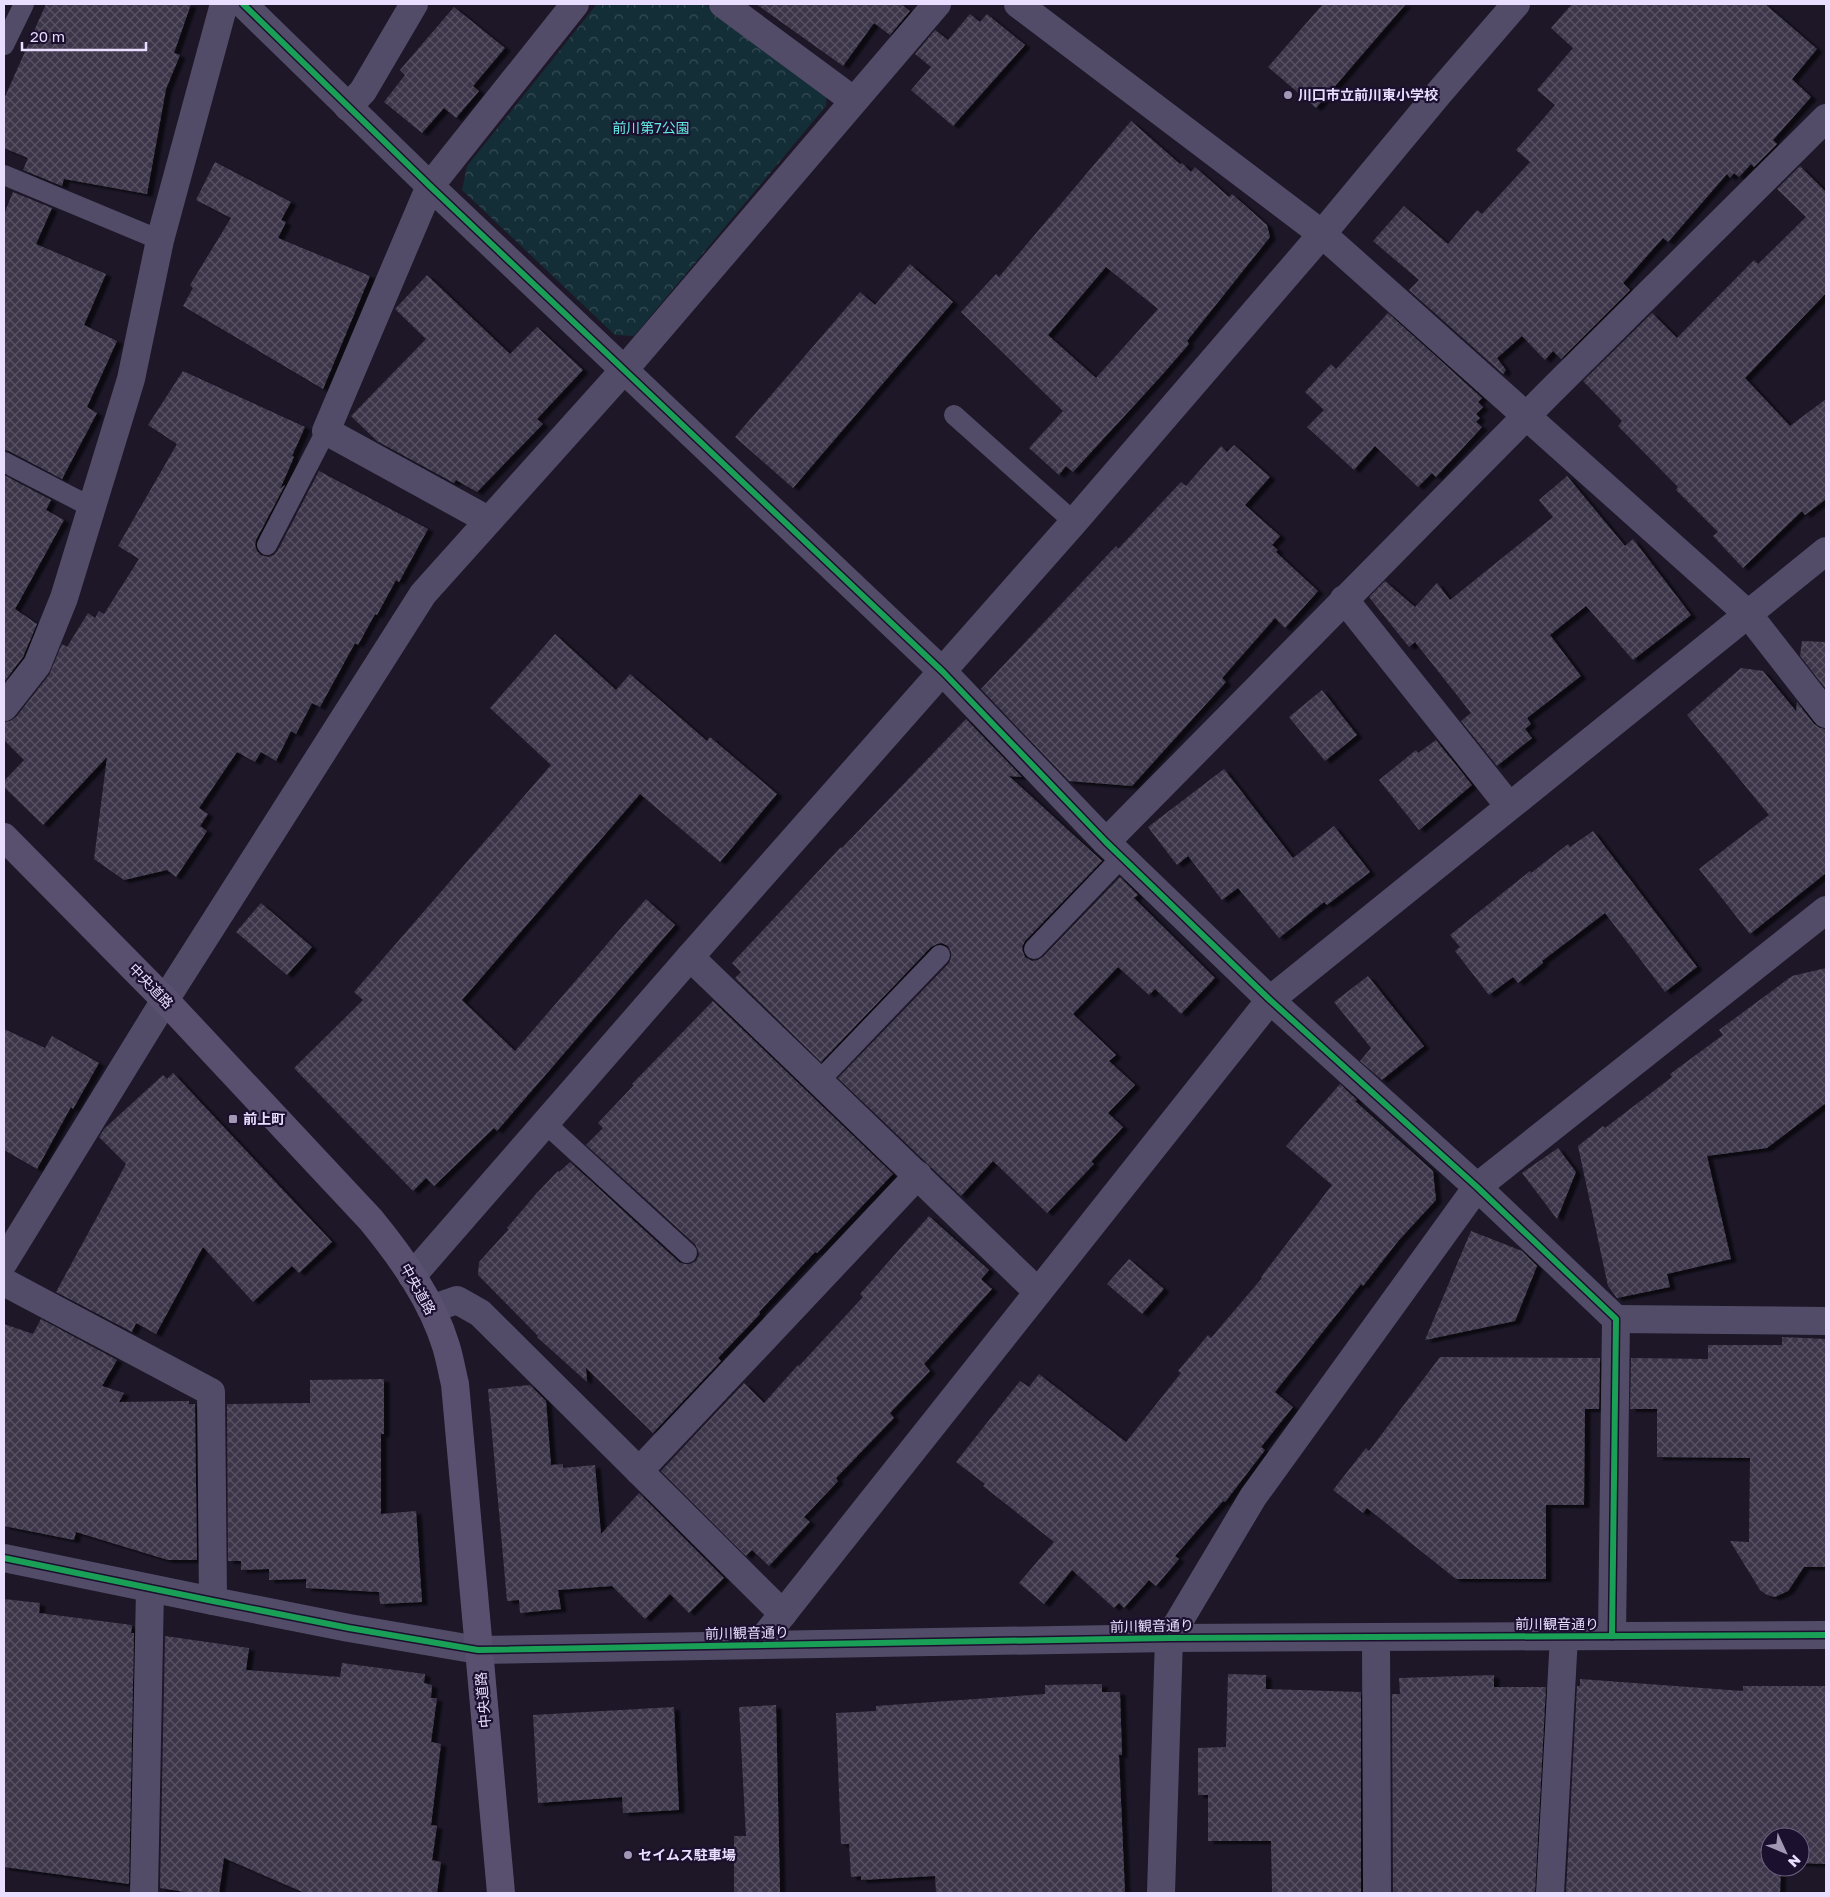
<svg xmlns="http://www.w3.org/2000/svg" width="1830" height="1897" font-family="'Golos Text','Noto Sans JP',sans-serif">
<defs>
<pattern id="park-crowns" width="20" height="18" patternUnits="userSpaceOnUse" patternTransform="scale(1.25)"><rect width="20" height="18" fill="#142e37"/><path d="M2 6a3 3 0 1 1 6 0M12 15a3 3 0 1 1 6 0" fill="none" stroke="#364c55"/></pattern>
<pattern id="building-cross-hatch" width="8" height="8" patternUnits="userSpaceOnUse" patternTransform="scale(1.25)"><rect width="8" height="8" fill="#3d3649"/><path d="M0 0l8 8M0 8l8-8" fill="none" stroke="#595364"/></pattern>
<filter id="shadow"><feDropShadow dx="5.5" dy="3" stdDeviation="1" flood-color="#0009"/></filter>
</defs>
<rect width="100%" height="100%" fill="#1d1728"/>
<path fill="url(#park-crowns)" d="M597,4h108l122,87 -1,15 -192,230 -19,-1 -153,-145 5,-24z"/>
<g fill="url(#building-cross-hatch)" fill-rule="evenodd" filter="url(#shadow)">
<path d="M46,4h145l-17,49 6,2 -14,34 -19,105 -83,-15 -2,7 -39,-16 5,-12 -24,-10v-49z"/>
<path d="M756,4h145l9,7 -20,24 -16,-12 -31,43z"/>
<path d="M1323,4h83l-90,104 -48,-41z"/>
<path d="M1572,4h193l52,45 -25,30 19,18 -38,43 4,4 -23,23 -3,-3 -12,13 -5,-4 -4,5 -3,-4 -59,68 -5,-4 -40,45 7,7 -69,69 -8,-8 -8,9 -23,-24 -25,22 9,12 -3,4 -94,-84 10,-10 -46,-39 31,-35 44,38 29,-34 5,4 48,-52 -14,-12 39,-45 -18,-15 36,-42 -22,-20z"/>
<path d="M454,7l51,41 -32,38 6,5 -23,27 -12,-10 -22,25 -38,-31 21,-27 -5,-5z"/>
<path d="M970,14l10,8 7,-8 38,31 -72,81 -42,-36 20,-23 -16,-13 20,-24 13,10z"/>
<path d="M1131,121l49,43 2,-1 9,9 4,-5 34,30 3,-3 35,31 3,12 -83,104 2,3 -27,31 -89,97 -7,-6 -7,9 -30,-27 34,-37 -102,-99 35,-38 3,3zM1106,267l52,42 -62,69 -48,-43z"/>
<path d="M215,162l76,40 -10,18 5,2 -8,16 92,38 -47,113 -140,-83 10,-18 -3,-3 41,-67 -35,-18z"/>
<path d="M1800,166l26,26v101l-81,85 45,48 36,-27v100l-21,16 -3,-4 -59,57 -30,-32 5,-4 -42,-42 2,-3 -60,-61 4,-5 -39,-40 69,-68 25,25 77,-78 4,4 48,-47 -29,-28z"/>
<path d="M13,192l39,16 -16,36 70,30 -22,51 33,16 -30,66 10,6 -35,66 -53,-28 -5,-1v-236z"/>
<path d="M910,264l43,38 -160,186 -58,-51 125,-145 15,13z"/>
<path d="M427,275l83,79 27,-27 46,43 -46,49 6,5 -66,68 -21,-12 -2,3 -77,-42 -26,-25 75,-77 -31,-30z"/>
<path d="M1388,313l94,85 -4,4 5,5 -7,7 4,4 -4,4 6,5 -46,50 -4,-4 -14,14 -43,-41 -21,24 -47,-43 17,-17 -19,-18 26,-28 5,5z"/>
<path d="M183,371l122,56 -13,29 2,1 -14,32 5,-4 -29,55 -1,5 2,6 4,4 7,2 6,-2 4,-5 41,-79 109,58 -29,53 -3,-2 -19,35 -2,-1 -17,31 -3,-2 -35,64 -8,-4 -16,31 -5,-3 -15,30 -15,-9 -6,10 -18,-10 -38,56 9,6 -8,12 7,5 -31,46 -9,-7 -43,10 -30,-21 13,-102 -64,68 -39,-38v-6l20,-21 -20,-20v-18l6,-1 6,-4 33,-42 13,-31 5,3 21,-34 7,5 4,-7 5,3 35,-55 -21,-13 59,-102 -29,-19z"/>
<path d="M1234,445l36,32 -25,28 35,31 -8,9 6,5 -2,2 42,39 -33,37 -10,-10 -53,60 4,4 -94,104 -63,-5 -88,-92 135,-143 2,3 63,-67 5,4 35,-40 6,6z"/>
<path d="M4,475l47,25 -5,10 18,10 -49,89 22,15 -14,33 -19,25z"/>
<path d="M1567,476l58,70 8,-7 58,76 -58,45 -47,-54 -36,29 31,41 -54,42 4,6 -6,5 7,9 -35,28 -36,-45 10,-8 -56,-71 -6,5 -40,-50 16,-16 30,26 22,-24 13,17 103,-83 -14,-17z"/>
<path d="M555,634l61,56 14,-16 77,67 3,-4 67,57 -57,68 -80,-68 -178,206 53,51 131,-152 29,26 -178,206 -3,-3 -60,58 -8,-8 -13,13 -119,-123 69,-68 -9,-8 197,-227 -61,-57z"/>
<path d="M1802,641l24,1v47l-26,-33z"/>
<path d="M1741,668l22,3 33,40 1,-9 17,22 6,4 6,1v144l-76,61 -51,-65 70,-54 -82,-100z"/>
<path d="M1322,690l35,45 -32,26 -36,-44z"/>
<path d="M966,719l56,58 -13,-1 93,85 -77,80 -3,6 1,5 2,5 7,4 6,-1 5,-3 77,-80 18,18 -4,3 81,80 -34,36 -26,-25 -6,6 -31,-28 -45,47 43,41 -7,6 26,24 -27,28 15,14 -32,35 3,2 -47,49 -54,-52 -32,35 -123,-118 111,-115 2,-5v-6l-3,-6 -6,-3 -5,1 -6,3 -110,115 -86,-84 6,-6 -9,-9 109,-116 1,1z"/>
<path d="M1436,740l36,45 -53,45 -40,-50 37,-30 2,3z"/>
<path d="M1224,769l69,89 41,-32 36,46 -43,33 -3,-3 -45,36 -41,-50 -16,12 -34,-44 -11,9 -29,-38z"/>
<path d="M1593,831l104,136 -32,25 -60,-79 -63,48 1,2 -25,20 -5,-6 -24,18 -34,-44 5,-4 -10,-12 80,-64 1,2 37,-29 2,3z"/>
<path d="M261,903l51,44 -25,28 -51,-43z"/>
<path d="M1826,968v135l-59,45 -60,8 24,103 -64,15 3,13 -53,11 -9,-12 -30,-140 25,-20 2,2 67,-51 -2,-3 53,-39 -4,-5 73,-54z"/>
<path d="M1368,976l56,70 -42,34 -22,-19 11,-13 -37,-46z"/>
<path d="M713,1001l180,173 -76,79 -2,-1 -56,60 1,2 -42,44 3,3 -68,72 -67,-65 1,14 -50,-45 1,-1 -60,-61 1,-13 30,-33 -2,-1 29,-34 22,-23 1,1 11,-10 109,100 5,2h6l6,-3 3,-6 -1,-5 -3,-6 -109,-99 17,-17 -5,-5 36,-38 -2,-1z"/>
<path d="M4,1029l41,19 7,-12 47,27 -26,46 -2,-2 -34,62 -33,-19z"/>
<path d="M173,1073l159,169 -33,31 -7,-7 -39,36 -50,-55 -47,87 -20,-11 -4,9 -76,-40 70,-128 -27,-27 5,-8 59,-54 4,4z"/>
<path d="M1340,1084l17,16 -2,1 78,70 3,29 -37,40 -36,46 -2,-2 -86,108 18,15 -32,40 4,3 -40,52 -2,-1 -48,55 4,3 -23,27 -7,-6 -25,28 -5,-5 -5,5 -42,-38 -28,34 -25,-21 35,-41 -71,-56 2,-2 -29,-22 64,-81 9,6 10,-13 87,68 55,-69 -3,-2 30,-36 3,3 51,-60 -1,-1 71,-92 -46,-39z"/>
<path d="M1558,1148l18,24 -19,47 -35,-46z"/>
<path d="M929,1216l60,54 -8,9 11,10 -68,75 6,7 -40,42 4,5 -58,60 2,3 -34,36 6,5 -41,44 -17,-16 -6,6 -85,-85 83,-88 20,20 34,-38 1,1 64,-69 -3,-3z"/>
<path d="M1471,1231l51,20 15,15 -22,55 -90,19z"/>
<path d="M1129,1259l35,30 -22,25 -35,-30z"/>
<path d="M41,1319l76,41 -15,26 22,7 -5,9 70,-1v3h6l2,156h-29l-92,-28 -2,8 -70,-14v-202l29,10z"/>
<path d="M1782,1337l44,2v228h-22l-16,24 -13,6 -8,-2 -7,-5 -30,-49 19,1 1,-84 -93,-1v-48h-27l1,-51 77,1v-14h74z"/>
<path d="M1440,1357l160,1 -1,51h-14l-1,96h-38v74h-90l-89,-71 -4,5 -30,-23 33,-42 3,3z"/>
<path d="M384,1379v55h-3v80l35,-3 6,91 -42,2 -1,-12 -73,-4v-9l-37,1v-11l-28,1v-9h-13l-1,-157 83,-1v-23z"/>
<path d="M530,1385l16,16 5,64 12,-1v4l32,-3 6,69 38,-41 85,85 -35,35 -19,-19 -25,25 -33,-33 -54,4 3,19 -41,4 -1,-13 -12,1 -19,-212z"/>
<path d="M4,1599l36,4 -1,10 93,12 -1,8h3l-5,251 -125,-17z"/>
<path d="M165,1636l84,12 -3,22 94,7 2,-14 83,11 -1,9 8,2 -1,13h6l-6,44 10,2 -10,81 6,1 -5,34 9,2 -4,31h-132l-81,-35 -5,35h-28l-31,-5z"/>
<path d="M1228,1674l38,1v14l95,3v201h-89l-1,-52h-63v-46h-10v-47l28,-1z"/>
<path d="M1494,1675v12h52l-11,206h-142l-1,-199h8l-1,-16z"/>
<path d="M1580,1679l163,12v-5h83v178l-26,-1v-26h-30v30h11l-1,26h-214l11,-207h3z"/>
<path d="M1102,1684v8h18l2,63h-3l6,138h-189l-1,-17 -74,4v-4l-10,1 -2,-33h-8l-5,-131 40,-2v-5l169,-12v-9z"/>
<path d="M776,1705l4,188h-46v-57h12l-7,-129z"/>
<path d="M674,1707l5,103 -56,3 -1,-16 -84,6 -5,-88z"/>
</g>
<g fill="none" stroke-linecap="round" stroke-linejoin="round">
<g stroke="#534c69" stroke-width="20">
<path d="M4,45l20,-41"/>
<path d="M4,175l156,65"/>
<path d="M954,415l120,107"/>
<path d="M4,462l87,45"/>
<path d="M267,545l59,-114"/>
<path d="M1034,949l88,-92"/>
<path d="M819,1081l121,-126"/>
<path d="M545,1123l142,130"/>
</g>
<g stroke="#534c69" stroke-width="28">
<path d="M243,4l187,182 513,486 163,170 164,158 207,187 139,132 -4,317"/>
<path d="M723,4l130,96"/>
<path d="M1018,4l304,230 26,23 400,357 78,100"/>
<path d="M348,107l15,-16 51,-87"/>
<path d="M488,520l-162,-89 104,-245 145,-182"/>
<path d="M1344,599l165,207"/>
<path d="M4,707l33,-42 27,-67 67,-219 29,-139 64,-236"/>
<path d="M1106,842l441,-447 279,-277"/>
<path d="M690,957l348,335"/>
<path d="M4,1262l161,-262 258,-406 201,-224 313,-366"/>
<path d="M4,1282l207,110 2,209"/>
<path d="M431,1309l26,-9 23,13 303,301"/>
<path d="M1616,1319l210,2"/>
<path d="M639,1471l279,-296"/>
<path d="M1376,1637l1,256"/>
<path d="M144,1893l6,-304"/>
<path d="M1161,1893l8,-255 84,-141 224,-310 349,-277"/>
<path d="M1550,1893l14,-257"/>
</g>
<g stroke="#534c69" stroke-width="28">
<path d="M412,1276l278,-319 384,-435 248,-288 117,-141 77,-89"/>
<path d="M4,1558l209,43 136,27 129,22 691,-12 657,-3"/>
<path d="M758,1645l512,-645 556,-449"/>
</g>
<path stroke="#58506e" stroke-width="28" d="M4,837l161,163 206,220c31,38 61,80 75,126 4,13 6,26 9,38l46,509"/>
<g stroke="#1c102f" stroke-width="9">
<g id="cycleway">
<path d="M243,4l187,182 513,486 163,170 164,158 207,187 139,132 -4,317"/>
<path d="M4,1558l209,43 136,27 129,22 691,-12 657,-3"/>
</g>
</g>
<use href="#cycleway" stroke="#1a9f57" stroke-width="6"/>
</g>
<g fill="#a298b4" stroke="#1c102f" stroke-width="2">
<circle cx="1288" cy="95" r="5"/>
<rect x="228" y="1114" width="10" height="10" rx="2.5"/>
<circle cx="628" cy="1855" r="5"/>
</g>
<g text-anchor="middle" stroke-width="4.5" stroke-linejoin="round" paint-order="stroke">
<g font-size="14" font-weight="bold" fill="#e9deff" stroke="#1c102f" text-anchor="start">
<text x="1298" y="100">川口市立前川東小学校</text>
<text x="243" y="1124">前上町</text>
<text x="638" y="1860">セイムス駐車場</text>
</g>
<g font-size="14" fill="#61e8e4" stroke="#1c102f">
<text x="651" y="133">前川第7公園</text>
</g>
<g font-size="14" fill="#e9deff" stroke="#1c102f">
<text transform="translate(151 986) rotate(46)" y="5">中央道路</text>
<text transform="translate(418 1289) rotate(61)" y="5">中央道路</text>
<text x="1557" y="1629">前川観音通り</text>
<text transform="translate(1152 1626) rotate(-1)" y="5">前川観音通り</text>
<text transform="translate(747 1633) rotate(-1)" y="5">前川観音通り</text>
<text transform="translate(483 1700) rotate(-95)" y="5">中央道路</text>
</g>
</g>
<rect width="1830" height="1897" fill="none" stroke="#e9deff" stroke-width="10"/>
<g transform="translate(1785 1852) rotate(134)"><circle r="24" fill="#1c102f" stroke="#6e6282"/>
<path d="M0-4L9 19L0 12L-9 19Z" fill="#a298b4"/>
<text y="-8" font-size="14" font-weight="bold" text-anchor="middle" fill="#e9deff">N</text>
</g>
<path d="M22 42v8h124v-8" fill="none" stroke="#e9deff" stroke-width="2.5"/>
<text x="30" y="42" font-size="15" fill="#e9deff" stroke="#1c102f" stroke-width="4" paint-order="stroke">20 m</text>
</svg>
